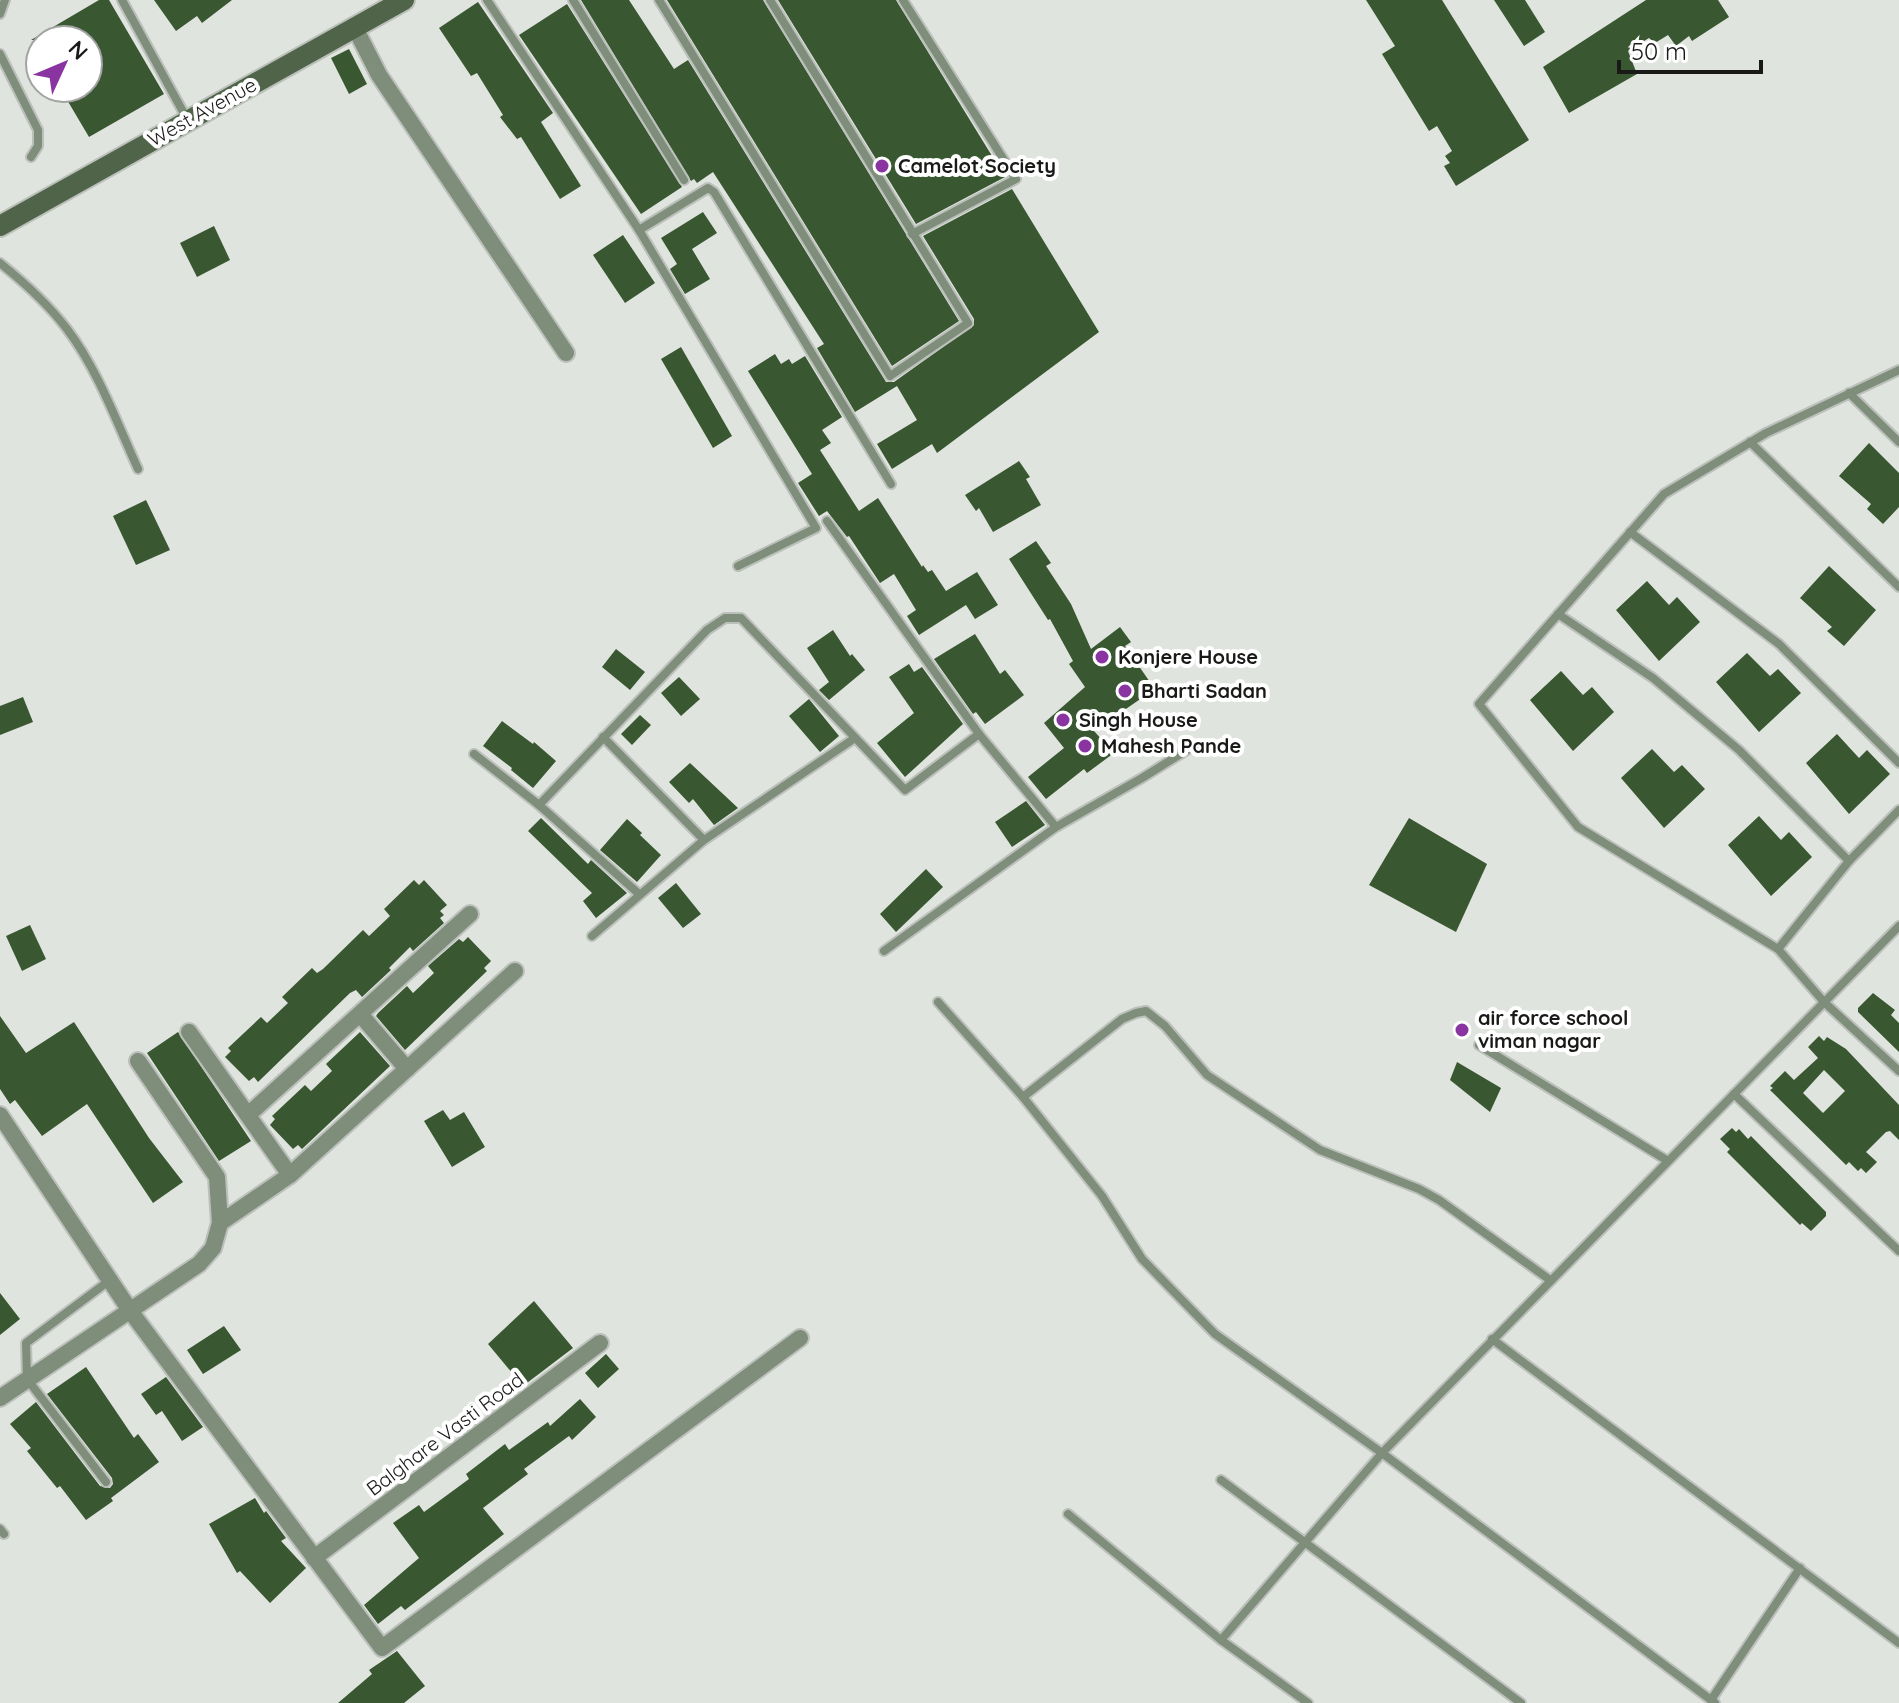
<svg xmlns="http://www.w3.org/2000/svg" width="1899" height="1703" font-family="Quicksand,sans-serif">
<rect width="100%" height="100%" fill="#e0e4df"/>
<g fill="#395731" fill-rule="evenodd">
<path d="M99,0h10l55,94 -75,43 -29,-49h28v-48h-57z"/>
<path d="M154,0h78l-30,23 -5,-7 -21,15z"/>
<path d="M581,0h48l45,69 14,-9 198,322h8l80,-57v-6l-51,-83 89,-47 87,143 -162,121 -5,-9 -40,25 -15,-25 40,-24 -20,-34 -42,26 -38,-64 7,-4 -111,-172 -16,11 -3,-4 -3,2z"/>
<path d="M667,0h96l196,321 -67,45z"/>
<path d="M778,0h118l109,177 -89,47z"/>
<path d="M1366,0h76l87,140 -73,46 -12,-20 6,-3 -5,-7 7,-5 -15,-25 -8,5 -47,-77 13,-8z"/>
<path d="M1494,0h31l20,32 -21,14z"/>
<path d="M1646,0h72l11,17 -37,24 -3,-5 -13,10 -8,-11 -13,8 -6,-5 -21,13 9,23 -68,39 -26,-46z"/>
<path d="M478,2l75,111 -12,9 40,64 -21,13 -39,-62 -4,2 -17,-22 3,-2 -26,-42 -6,3 -32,-48z"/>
<path d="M567,4l115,183 -41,27 -122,-179z"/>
<path d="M349,49l18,35 -18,10 -18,-36z"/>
<path d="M703,212l14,21 -25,16 18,30 -25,15 -15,-25 7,-5 -16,-26z"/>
<path d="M214,226l16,34 -33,17 -17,-34z"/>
<path d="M623,235l32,48 -30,20 -32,-48z"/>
<path d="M681,347l51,89 -19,12 -52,-89z"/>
<path d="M775,354l6,10 8,-5 3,5 13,-8 37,61 -20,13 9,13 -11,7 39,61 19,-13 44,69 1,-2 5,7 4,-2 14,21 31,-19 21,33 -23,14 -9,-14 -47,30 -12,-19 9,-6 -22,-36 -14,9 -31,-47 -2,1 -20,-26 -8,5 -21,-33 14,-9 -64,-103z"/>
<path d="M1869,443l30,30v34l-16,17 -16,-15 4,-5 -32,-28z"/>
<path d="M1019,461l11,16 -4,2 15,26 -48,27 -14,-24 -3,3 -11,-16z"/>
<path d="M146,500l24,50 -34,15 -23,-49z"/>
<path d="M1036,541l15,22 -5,3 25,38 20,45 29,-22 11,15 -6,4 27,39 -6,4 3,4 -55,38 20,22 -27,20 -3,-4 -38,30 -18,-22 36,-29 -20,-25 41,-36 -16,-23 4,-3 -23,-42 -2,1 -39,-61z"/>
<path d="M1829,566l47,44 -32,36 -17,-15 5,-4 -32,-29z"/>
<path d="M1647,581l22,24 8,-8 23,25 -41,39 -43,-51z"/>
<path d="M833,630l17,26 2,-2 13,16 -36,30 -10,-10 10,-8 -22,-34z"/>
<path d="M975,634l25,40 5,-4 19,25 -39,29 -9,-12 -3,2 -39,-55z"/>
<path d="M616,649l29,23 -15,18 -28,-23z"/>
<path d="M1747,653l23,23 8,-7 23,24 -42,39 -43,-50z"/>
<path d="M909,664l5,8 8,-5 41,57 -58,53 -28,-34 37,-30 -25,-36z"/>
<path d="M1561,671l22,24 9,-8 22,25 -41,39 -43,-51z"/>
<path d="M679,677l21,22 -19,17 -20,-23z"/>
<path d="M23,697l10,25 -33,13v-29z"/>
<path d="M809,699l30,37 -19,16 -31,-36z"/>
<path d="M640,715l11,10 -19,20 -11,-11z"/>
<path d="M502,721l31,23 1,-2 22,19 -23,27 -22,-18 1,-2 -29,-22z"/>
<path d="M1837,734l22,24 8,-8 23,24 -41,40 -43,-51z"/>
<path d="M1652,749l22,23 8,-7 23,24 -41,39 -43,-50z"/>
<path d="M690,763l48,45 -24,17 -21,-26 -4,4 -20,-21z"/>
<path d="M1026,801l19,24 -33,22 -17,-25z"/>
<path d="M1759,816l22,24 8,-8 23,25 -41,39 -43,-51z"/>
<path d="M541,818l47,46 3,-4 36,33 -31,25 -13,-17 9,-8 -64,-62z"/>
<path d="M1409,818l78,46 -31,68 -87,-47z"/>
<path d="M627,819l15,14 -2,2 21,20 -24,27 -37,-32z"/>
<path d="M926,869l17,18 -47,45 -16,-18z"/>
<path d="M414,880l5,5 5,-5 23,25 -7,6 4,4 -4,3 4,5 -31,28 -3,-4 -21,21 2,2 -29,27 -6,-7 -6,3 -92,89 -4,-5 -5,4 -24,-24 6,-6 -3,-3 33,-31 6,6 21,-20 -6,-6 30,-29 5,5 6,-4 40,-39 6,6 21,-20 -6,-7z"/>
<path d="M676,883l25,31 -18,14 -25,-30z"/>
<path d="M30,925l16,34 -24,12 -16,-35z"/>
<path d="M468,937l23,24 -7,7 3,3 -82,79 -29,-34 2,-3 29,-27 6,7 21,-20 -6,-7 31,-27 4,3z"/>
<path d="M1873,993l22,17 -4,5 8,8v29l-41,-40v-4z"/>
<path d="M0,1016l26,37 48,-31 75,116 34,44 -30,21 -66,-99 -45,32 -27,-36 -5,4 -10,-15z"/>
<path d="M178,1032l73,109 -32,20 -72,-108z"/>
<path d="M360,1032l30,34 -88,83 -4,-4 -5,4 -23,-24 5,-6 -3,-3 33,-31 6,6 21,-20 -6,-7z"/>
<path d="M1819,1036l5,5 3,-4 19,12 53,56v35l-9,-9 -4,1 -20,20 11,10 -11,11 -5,-5 -3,3 -9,-9 -3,3 -76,-75 3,-2 -3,-2 15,-15 9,9 24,-22 -10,-11zM1824,1070l21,21 -22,22 -20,-20z"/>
<path d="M1457,1062l44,26 -11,24 -40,-32z"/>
<path d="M443,1110l7,10 14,-8 21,35 -33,20 -28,-46z"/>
<path d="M1732,1128l4,4 3,-3 9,10 3,-3 75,76v4l-15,15 -9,-8 -2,2 -73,-73 3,-3 -10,-10z"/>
<path d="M0,1293l20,26 -20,16z"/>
<path d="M534,1301l39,47 -50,38 -35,-42z"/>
<path d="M224,1326l17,24 -38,24 -16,-24z"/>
<path d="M606,1354l13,15 -21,19 -13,-15z"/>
<path d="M86,1367l48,71 4,-4 21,28 -48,36 2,3 -27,19 -26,-34 -3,2 -30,-37 4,-3 -21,-24 26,-22 64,84 10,2 3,-4 -1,-6 -65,-84z"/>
<path d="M166,1377l37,50 -21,14 -20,-30 -6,4 -15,-21z"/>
<path d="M580,1399l16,18 -24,23 -3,-4 -45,33 4,5 -45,34 21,26 -99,76 -4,-4 -23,18 -14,-19 55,-47 -26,-35 26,-18 5,7 45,-33 -3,-5 39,-30 4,6 39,-28 2,4z"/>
<path d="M255,1498l9,15 2,-2 20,27 -5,3 25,27 -36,35 -30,-32 -3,2 -28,-49z"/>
<path d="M397,1651l28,35 -21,17h-66l34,-29 -3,-4z"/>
</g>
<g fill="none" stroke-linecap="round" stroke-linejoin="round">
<g stroke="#bcc0bb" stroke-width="12">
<g id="lane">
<path d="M122,0l65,119"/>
<path d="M487,0l152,230 177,298 -78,38"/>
<path d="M573,0l111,180"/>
<path d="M659,0l231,376 78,-53 -198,-323"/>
<path d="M903,0l113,179 -104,55"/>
<path d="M0,14l5,-14"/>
<path d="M0,54l38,76v16l-7,11"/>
<path d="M639,230l69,-42 6,4 177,292"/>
<path d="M0,263c25,20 48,41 67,66 31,41 50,94 71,140"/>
<path d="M1899,370l-133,63 -102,61 -185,210 99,123 200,122 46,53 75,69"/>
<path d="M1849,393l50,49"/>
<path d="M1750,442l149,145"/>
<path d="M827,521l152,213 77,93"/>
<path d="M1630,532l149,112 120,119"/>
<path d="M1558,614l95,64 86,72 110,111"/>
<path d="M603,737l101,103"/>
<path d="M474,754l65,51 100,89"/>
<path d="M539,805l168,-175 18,-12h16l164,172 74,-56"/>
<path d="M592,936l112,-96 151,-102"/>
<path d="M1778,949l71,-88 50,-51"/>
<path d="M884,951l172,-124 86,-49 53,-33"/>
<path d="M938,1002l85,95 79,99 40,63 73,75 167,119 333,250"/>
<path d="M1479,1045l189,116"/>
<path d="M1734,1094l165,157"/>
<path d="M1023,1097l99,-78 14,-6 10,-2 19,15 42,49 113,75 99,39 20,11 111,80"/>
<path d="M1492,1339l407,304"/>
<path d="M1221,1480l300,223"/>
<path d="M106,1482l-79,-103 -1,-36 84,-63"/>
<path d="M1068,1514l153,126 87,63"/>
<path d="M0,1529l4,5"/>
<path d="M1221,1640l161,-187 517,-527"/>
<path d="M1711,1700l89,-132"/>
</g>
</g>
<g stroke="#bcc0bb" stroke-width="20">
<g id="street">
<path d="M354,26l25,49 187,278"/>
<path d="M360,1014l47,55"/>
<path d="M189,1032l101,143 -70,48"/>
<path d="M0,1115l131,197 251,336 418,-310"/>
<path d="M248,1115l222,-201"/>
<path d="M290,1175l225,-204"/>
<path d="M0,1398l199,-134 14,-16 7,-25 -3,-46 -79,-116"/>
<path d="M314,1558l286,-215"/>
</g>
</g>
<g stroke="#bcc0bb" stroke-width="24">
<path id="secondary" d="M0,226l404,-226"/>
</g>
<use href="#lane" stroke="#7f8d7b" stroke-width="8"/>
<use href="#street" stroke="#7f8d7b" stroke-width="16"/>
<use href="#secondary" stroke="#50644a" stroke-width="20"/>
</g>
<g fill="#8a34a1" stroke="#fff" stroke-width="3">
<circle cx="882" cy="166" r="8"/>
<circle cx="1102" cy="657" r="8"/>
<circle cx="1125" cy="691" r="8"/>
<circle cx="1063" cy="720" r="8"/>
<circle cx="1085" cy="746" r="8"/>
<circle cx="1462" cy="1030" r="8"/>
</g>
<g text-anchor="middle" stroke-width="8" stroke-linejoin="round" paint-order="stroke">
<g font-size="20" fill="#191a18" stroke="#fff">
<text transform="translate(202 112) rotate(-29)" y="7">West Avenue</text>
<text transform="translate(445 1434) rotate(-37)" y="7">Balghare Vasti Road</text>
</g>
<g font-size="20" font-weight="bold" fill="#191a18" stroke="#fff" text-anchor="start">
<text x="898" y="173">Camelot Society</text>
<text x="1118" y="664">Konjere House</text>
<text x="1141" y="698">Bharti Sadan</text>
<text x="1079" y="727">Singh House</text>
<text x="1101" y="753">Mahesh Pande</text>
<text x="1478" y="1025">air force school<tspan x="1478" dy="23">viman nagar</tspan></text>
</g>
</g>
<g transform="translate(64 64) rotate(46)"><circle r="38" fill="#ffffff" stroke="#a3a3a3" stroke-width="2"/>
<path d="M0-6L14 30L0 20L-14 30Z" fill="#8a34a1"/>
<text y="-12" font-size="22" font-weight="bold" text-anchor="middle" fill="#191a18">N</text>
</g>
<path d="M1619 60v12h142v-12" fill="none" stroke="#191a18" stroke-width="4"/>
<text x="1631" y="60" font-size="24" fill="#191a18" stroke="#ffffff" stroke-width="6" paint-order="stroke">50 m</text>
</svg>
